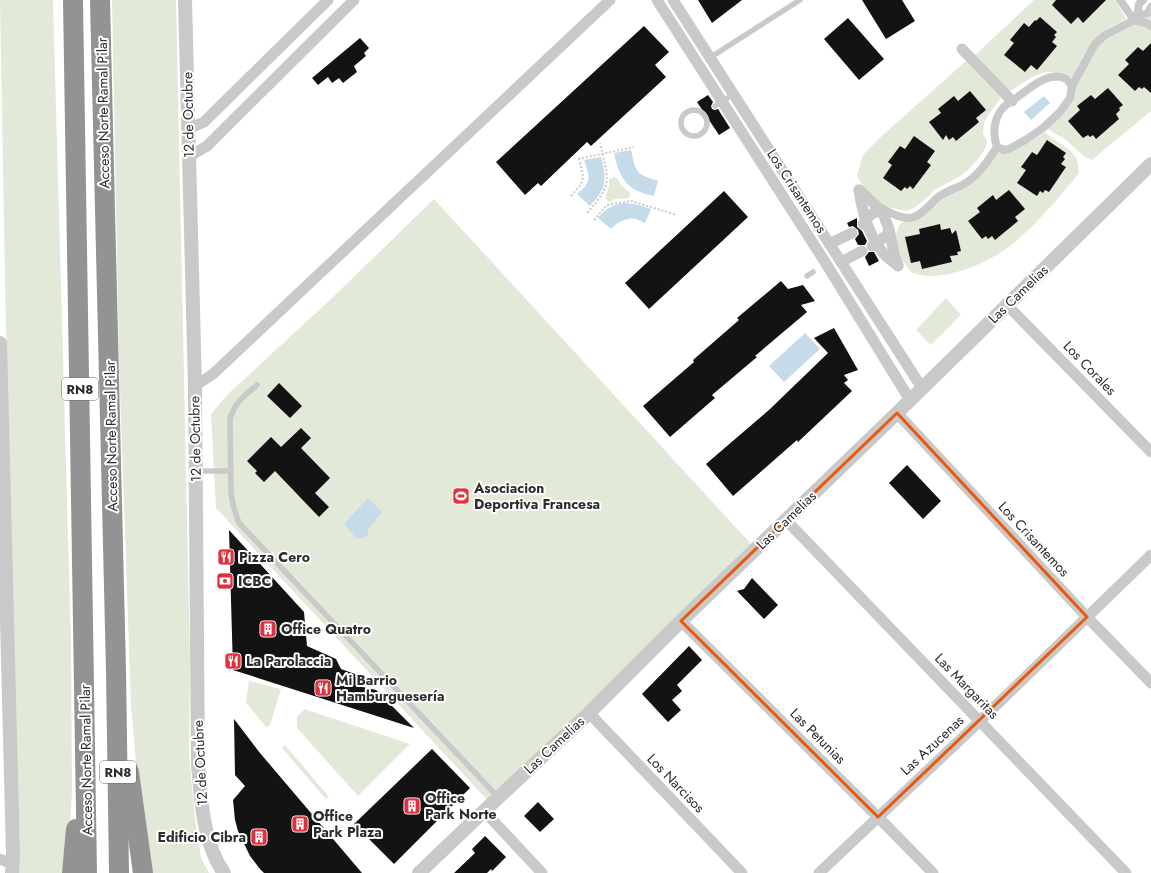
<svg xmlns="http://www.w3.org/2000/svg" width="1151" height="873" font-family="Jost,sans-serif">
<rect width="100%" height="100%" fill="#fff"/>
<g fill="#e2e9d9">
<path d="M0,0h53l18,643 1,150 -6,80h-47l-10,-371z"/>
<path d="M112,0h64l14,660 -1,94 6,64 6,40 8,15h-58l-14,-98 -6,-69 -12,-345z"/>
<path d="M1034,0h81l11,19c-33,15 -38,26 -52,58l-10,1c-17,-16 -39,4 -55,14l-34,-37z"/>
<path d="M1151,16v95l-59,49 -7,-3 -19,-17 -18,-11 25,-37 26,-51z"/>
<path d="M966,61l35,37 -13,17 -4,8 -1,10 4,8 -1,6 -7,11 -10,11 -10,8 -25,13 -5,6 -15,12 -8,3 -24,-5 -15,-12 -10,-18 6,-21 21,-21z"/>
<path d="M1044,132l26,18 7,9 2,14c-20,25 -44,53 -69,73 -22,17 -70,38 -97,27 -4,-2 -7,-8 -10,-12 -8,-9 -9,-27 -3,-37l69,-44 23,-31c18,-3 40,-3 52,-17z"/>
<path d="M616,177l5,8 9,8 -1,5 -14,1 -6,3 -4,-4 4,-12v-7z"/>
<path d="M434,199l317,345 -262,258 -273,-294 -5,-94 17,-20 103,-95z"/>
<path d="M946,298l15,17 -30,30 -15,-15z"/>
<path d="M249,681l32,8 -11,36 -4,2 -20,-24z"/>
<path d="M304,709l106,35 -52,52 -61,-68v-11z"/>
<path d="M285,745l44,52 -3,2 -44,-51z"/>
</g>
<g fill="#c5dbe9">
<path d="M1044,96l6,7 -19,17 -7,-8z"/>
<path d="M631,150c5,23 5,24 27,31l-4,15c-27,-5 -35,-18 -40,-43z"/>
<path d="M601,157c6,24 6,30 -11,49l-13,-12c15,-12 13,-16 7,-34z"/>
<path d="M626,203l13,2 12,4 -6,14c-3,-1 -6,-3 -9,-4 -10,-2 -19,4 -25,10l-13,-11c8,-10 16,-14 28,-15z"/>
<path d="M805,333l15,16 -36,33 -15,-16z"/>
<path d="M368,498l14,14 -14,18v6l-11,3 -13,-15z"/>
</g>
<g fill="#131313">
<path d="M698,0h44l-30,23z"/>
<path d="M862,0h40l13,21 -29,18z"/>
<path d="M1056,0h50l-23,23 -5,-6 -7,7 -19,-19z"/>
<path d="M1040,17l17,15 -3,3 2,2 -4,5 5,4 -20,24 -6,-5 -6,7 -21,-17 10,-12 -4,-3 14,-17 5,4 6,-7 1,1z"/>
<path d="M848,18l36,41 -25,21 -35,-41z"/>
<path d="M644,26l25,26 -14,13 11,12 -75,69 -4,-4 -46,44 -3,-3 -13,12 -29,-33z"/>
<path d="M360,38l9,10 -5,5 2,3 -12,10 3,6 -14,11 -4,-5 -7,5 -4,-6 -10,8 -6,-7z"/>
<path d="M1151,43v50l-7,-6 -2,2 -3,-2 -4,4 -17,-16 11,-11 -4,-4 13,-13 5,4z"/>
<path d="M1108,88l15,17 -4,3 1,2 -4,4 3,5 -23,20 -3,-4 -3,2 -2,-2 -5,3 -15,-17 12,-11 -3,-4 14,-11 4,4z"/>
<path d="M970,91l16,19 -10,8 3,4 -23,19 -3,-4 -4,3 -3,-5 -3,5 -14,-18 12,-9 -3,-4 16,-13 4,5z"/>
<path d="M708,95l5,7 -2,4 1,3 3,1 3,-1 12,19 -11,7 -22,-33z"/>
<path d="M914,136l21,15 -8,11 4,3 -18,24 -3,-3 -3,3 -2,-2 -4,4 -18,-13 9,-13 -4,-3 12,-16 5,3z"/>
<path d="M1047,140l19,13 -3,4 2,2 -4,5 5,3 -17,25 -4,-2 -2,3 -3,-2 -3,5 -20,-13 9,-13 -5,-3 11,-15 5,3z"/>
<path d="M1009,190l16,19 -10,8 3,4 -23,19 -3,-4 -4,3 -2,-3 -4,3 -14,-18 12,-9 -3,-4 16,-13 3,5z"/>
<path d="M724,191l24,26 -99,92 -24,-26z"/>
<path d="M857,218v9l5,4 5,10 -2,4h-7l-3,-6 4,-5 -1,-4 -5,-4 -4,1 -2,-4z"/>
<path d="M940,224l1,6 9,-2 2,6 4,-4 5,21 -4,1 1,3 -8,1 2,6 -30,7 -2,-8 -9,2 -6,-26 15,-3 -1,-5z"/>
<path d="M869,252h5l5,9 -10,5 -4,-9z"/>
<path d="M781,281l7,8 15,-4 12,16 -14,4 6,7 -52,44 2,1 -45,38 3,3 -45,39 -27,-31 51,-44 -1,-2 46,-40 -2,-2z"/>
<path d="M834,328l24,42 -14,5 4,5 -4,3 8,8 -54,51 -1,-2 -64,56 -27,-32 64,-55 58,-56 -14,-15z"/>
<path d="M279,383l23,23 -12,12 -23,-22z"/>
<path d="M301,428l10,10 -10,10 29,30 -15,15 14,14 -10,10 -44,-46 -11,11 -9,-9 2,-2 -10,-10 24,-24 10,10z"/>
<path d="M907,465l34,36 -18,18 -34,-36z"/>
<path d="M229,530l75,82 3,34 29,13 5,10 14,5 3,12 18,4 38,38 -181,-58z"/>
<path d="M752,578l26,27 -14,14 -27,-28 7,-2z"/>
<path d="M689,646l13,14 -25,25 5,6 -10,9 9,10 -13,12 -26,-28z"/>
<path d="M234,719l26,34 102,120h-98l-4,-4 -10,-13 -12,-25 -3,-11 -2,-20 12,-14 -10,-11z"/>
<path d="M432,749l38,39 -76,76 -40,-40z"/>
<path d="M538,802l16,17 -14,13 -16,-16z"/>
<path d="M485,836l21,21 -14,14 -1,-2 -4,4h-33l21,-20 -3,-4z"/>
</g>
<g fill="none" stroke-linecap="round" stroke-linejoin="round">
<g stroke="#c9c9c9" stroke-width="2" stroke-dasharray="2 2" stroke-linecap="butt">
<path d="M578,159l56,-12"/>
<path d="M571,196c15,-17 13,-15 8,-38"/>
<path d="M587,213c27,-30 21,-33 13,-70"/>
<path d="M594,220l13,-15 24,-4 46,14"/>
</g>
<g stroke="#c9c9c9" stroke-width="5.5">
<path d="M711,57l89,-57"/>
<path d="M715,106l19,-12"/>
<circle cx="694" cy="123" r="13"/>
<path d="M807,276l6,-4"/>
<path d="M257,385c-13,11 -22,17 -27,34l1,74 2,12 6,18 259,274"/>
<path d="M197,471h34"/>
</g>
<g stroke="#c9c9c9" stroke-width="8">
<path d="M1120,0l14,20 3,-3 11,-4 3,-6"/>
<path d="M1137,17l2,-13 4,-4"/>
<path d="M997,147c-4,-12 -4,-27 5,-38 4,-5 11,-9 17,-13 11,-8 31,-26 47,-17 2,1 4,5 6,7"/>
<path d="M879,207c10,5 24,14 35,10 9,-3 16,-13 23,-19 8,-7 18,-9 27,-14 14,-8 24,-23 33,-37l7,3 5,-1 18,-10 16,-11 16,-15 11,-15 2,-12 23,-42 10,-9 29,-15 12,3 5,3"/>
</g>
<g stroke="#c9c9c9" stroke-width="11">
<path d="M657,0l168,262 85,138"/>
<path d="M673,0l249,388"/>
<path d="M962,49l50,52"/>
<path d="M188,129l16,-7 124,-122"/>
<path d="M188,157l19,-11 147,-146"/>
<path d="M859,190c3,22 10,46 25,64 3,4 10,8 14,12"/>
<path d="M859,190l23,21"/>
<path d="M863,224c6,-8 9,-13 19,-13l7,18 -2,6 -15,11"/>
<path d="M889,229l6,29 3,7"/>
<path d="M829,244l23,-11"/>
<path d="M841,262l21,-11"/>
<path d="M1007,305l144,147"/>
<path d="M195,386l18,-12 397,-374"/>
<path d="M897,413l190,204 64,66"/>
<path d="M786,520l340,353"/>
<path d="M681,621l197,196 55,56"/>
<path d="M589,713l153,160"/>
<path d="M484,811l58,62"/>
<path d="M0,859l12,5"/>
<path d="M819,873l161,-152 171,-166"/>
</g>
<g stroke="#c9c9c9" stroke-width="14">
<path d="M185,0l10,386 3,378c3,36 5,79 26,109"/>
<path d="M0,343l13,513 -1,17"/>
<path d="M419,873l65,-62 105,-98 92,-92 216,-208 254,-249"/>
</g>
<g stroke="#939393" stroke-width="20">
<path d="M73,0l14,873"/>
<path d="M100,0l16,671 3,202"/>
<path d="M129,772l14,101"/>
<path d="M72,873l4,-44"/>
</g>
</g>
<path fill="none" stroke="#e8590c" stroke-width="3" stroke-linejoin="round" d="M897,413l190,204 -209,200 -197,-196z"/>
<defs>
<g id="stadium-square" transform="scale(0.9)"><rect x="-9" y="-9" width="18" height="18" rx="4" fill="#df313e" stroke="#fff"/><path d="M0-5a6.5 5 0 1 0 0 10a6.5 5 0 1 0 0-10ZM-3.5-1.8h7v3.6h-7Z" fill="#fff"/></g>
<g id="restaurant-square" transform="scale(0.9)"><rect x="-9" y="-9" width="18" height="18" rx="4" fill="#df313e" stroke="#fff"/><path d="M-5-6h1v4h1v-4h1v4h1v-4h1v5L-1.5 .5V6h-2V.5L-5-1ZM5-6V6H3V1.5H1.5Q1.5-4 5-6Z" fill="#fff"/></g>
<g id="bank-square" transform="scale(0.9)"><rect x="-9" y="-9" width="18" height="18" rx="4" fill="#df313e" stroke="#fff"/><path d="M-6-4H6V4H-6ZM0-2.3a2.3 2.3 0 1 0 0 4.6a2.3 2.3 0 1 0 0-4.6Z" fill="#fff"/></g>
<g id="building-square" transform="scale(0.9)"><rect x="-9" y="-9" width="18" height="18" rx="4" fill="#df313e" stroke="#fff"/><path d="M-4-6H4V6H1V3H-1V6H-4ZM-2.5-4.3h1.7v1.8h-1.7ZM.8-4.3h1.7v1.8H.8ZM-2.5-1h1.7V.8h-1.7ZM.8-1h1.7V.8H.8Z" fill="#fff"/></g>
</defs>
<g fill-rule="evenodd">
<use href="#stadium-square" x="461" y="496"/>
<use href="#restaurant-square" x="226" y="557"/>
<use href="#bank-square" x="225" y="581"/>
<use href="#building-square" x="268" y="629"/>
<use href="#restaurant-square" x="233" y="661"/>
<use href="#restaurant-square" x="323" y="688"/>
<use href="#building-square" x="412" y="806"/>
<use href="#building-square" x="300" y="824"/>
<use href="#building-square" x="259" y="837"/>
</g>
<g text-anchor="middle" stroke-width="4" stroke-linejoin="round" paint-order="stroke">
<g fill="#fff" stroke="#6b6b6b" stroke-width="1">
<rect x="62" y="378" width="36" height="22" rx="3"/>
<rect x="100" y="761" width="36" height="22" rx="3"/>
</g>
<g font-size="13" font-weight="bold" fill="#2c2c2c">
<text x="80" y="394">RN8</text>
<text x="118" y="777">RN8</text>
</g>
<g font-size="14" fill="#2c2c2c" stroke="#fff">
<text transform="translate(103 113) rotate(-91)" y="5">Acceso Norte Ramal Pilar</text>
<text transform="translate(188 115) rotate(-91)" y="5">12 de Octubre</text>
<text transform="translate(797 191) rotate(57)" y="5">Los Crisantemos</text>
<text transform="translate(1018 294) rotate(-44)" y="5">Las Camelias</text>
<text transform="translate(1090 368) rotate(46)" y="5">Los Corales</text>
<text transform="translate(111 436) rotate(-91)" y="5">Acceso Norte Ramal Pilar</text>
<text transform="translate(195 439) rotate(-91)" y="5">12 de Octubre</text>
<text transform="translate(786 520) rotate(-44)" y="5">Las Camelias</text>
<text transform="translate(1034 539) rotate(47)" y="5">Los Crisantemos</text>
<text transform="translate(967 686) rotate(46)" y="5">Las Margaritas</text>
<text transform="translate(818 736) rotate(45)" y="5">Las Petunias</text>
<text transform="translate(554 745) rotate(-43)" y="5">Las Camelias</text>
<text transform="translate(932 745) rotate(-43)" y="5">Las Azucenas</text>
<text transform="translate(86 760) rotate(-91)" y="5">Acceso Norte Ramal Pilar</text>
<text transform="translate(200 763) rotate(-93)" y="5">12 de Octubre</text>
<text transform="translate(676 783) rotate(46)" y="5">Los Narcisos</text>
</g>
<g font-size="14" font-weight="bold" fill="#2c2c2c" stroke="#fff" text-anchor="start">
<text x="474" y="493">Asociacion<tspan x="474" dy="16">Deportiva Francesa</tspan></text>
<text x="239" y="562">Pizza Cero</text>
<text x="238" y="586">ICBC</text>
<text x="281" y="634">Office Quatro</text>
<text x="246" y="666">La Parolaccia</text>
<text x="336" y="685">Mi Barrio<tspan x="336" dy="16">Hamburguesería</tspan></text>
<text x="425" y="803">Office<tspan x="425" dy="16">Park Norte</tspan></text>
<text x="313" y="821">Office<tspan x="313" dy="16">Park Plaza</tspan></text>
<text x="246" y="842" text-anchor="end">Edificio Cibra</text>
</g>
</g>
</svg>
